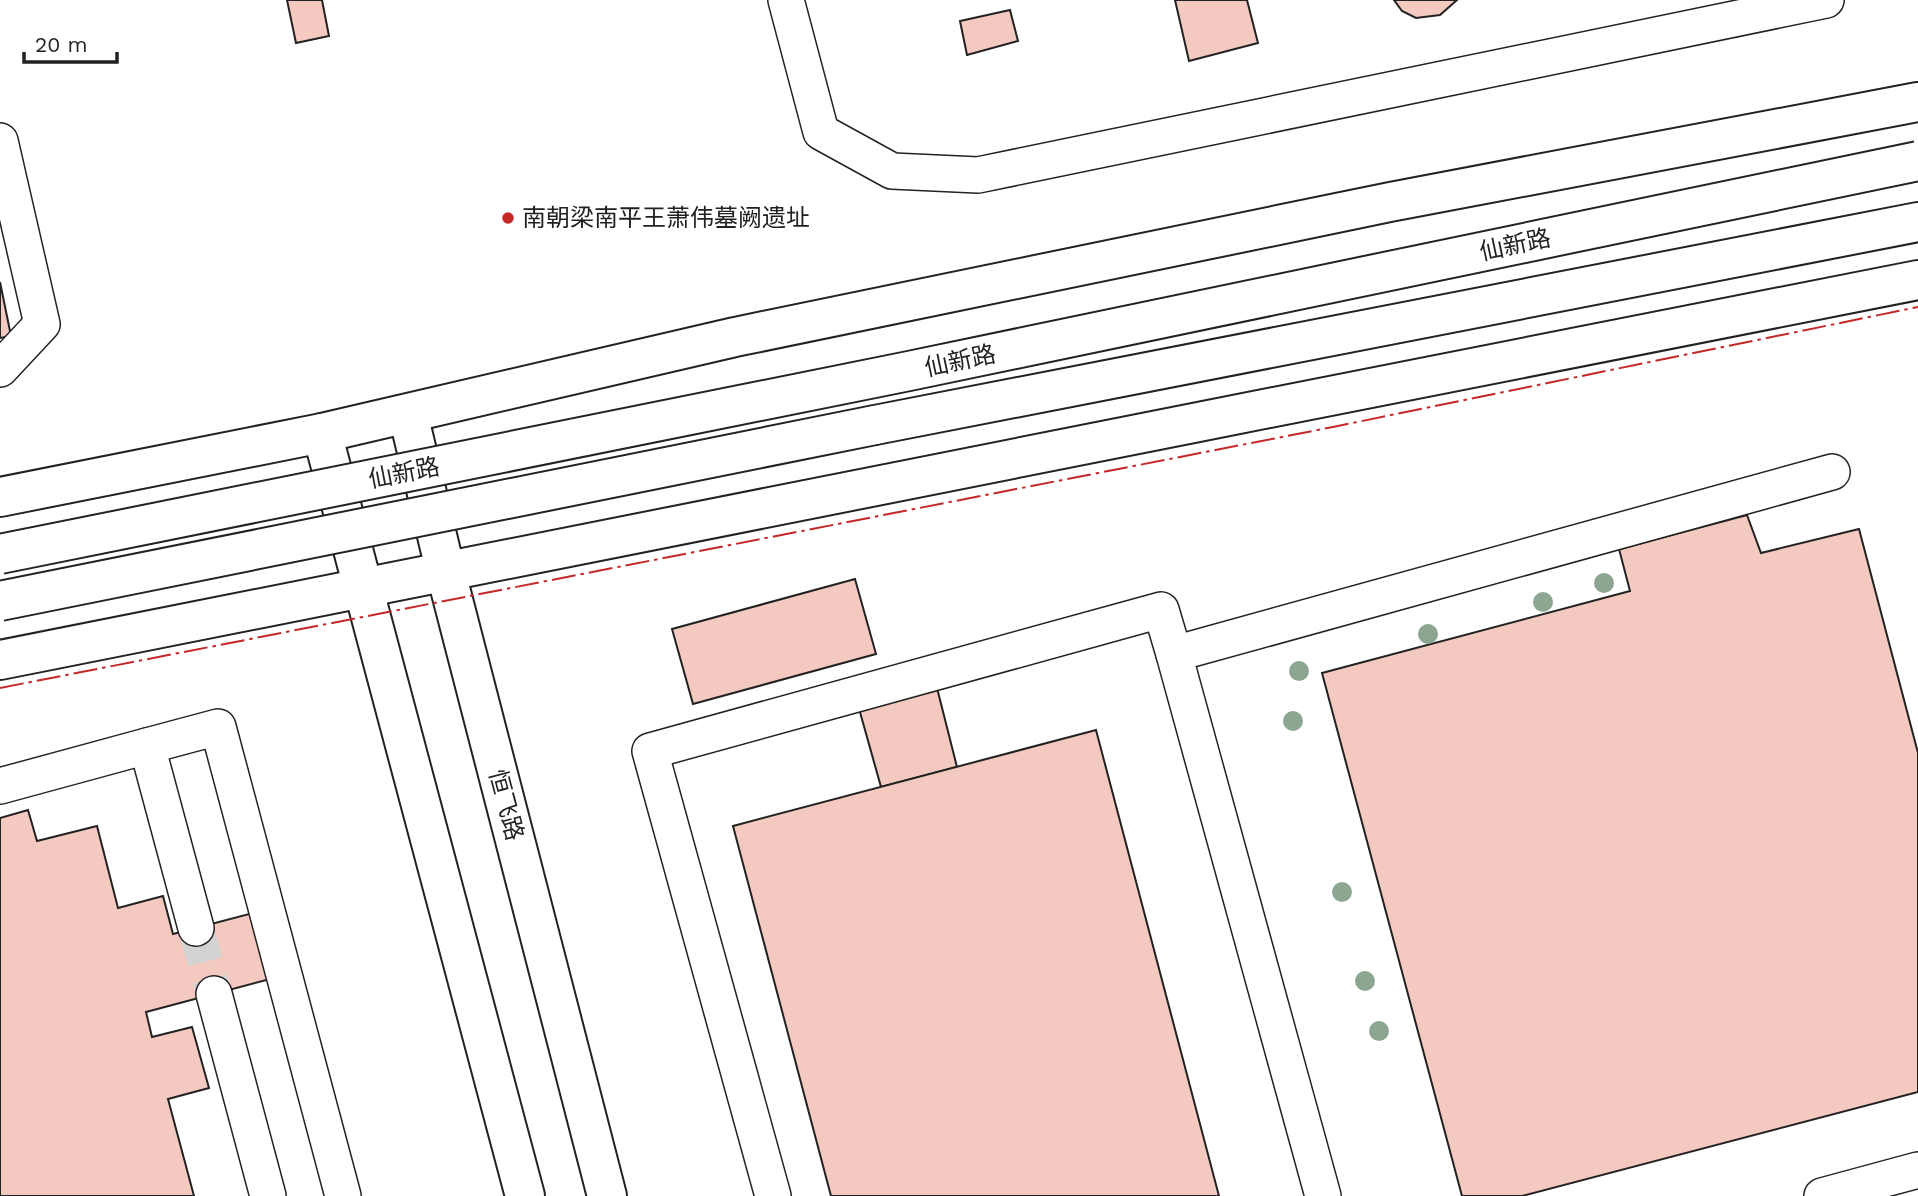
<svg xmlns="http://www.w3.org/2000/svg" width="1918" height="1196" font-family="'Work Sans','Noto Sans SC',sans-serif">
<rect width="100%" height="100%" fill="#fff"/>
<g fill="#f3c9c0" stroke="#222" stroke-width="2">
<path d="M287,0h35l7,36 -33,7z"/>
<path d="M1175,0h72l11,43 -69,18z"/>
<path d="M1394,0h63l-17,15 -24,3 -14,-7z"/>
<path d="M1010,10l8,31 -51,14 -7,-34z"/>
<path d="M0,282l11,54 -11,2z"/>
<path d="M1747,515l14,38 98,-24 59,224v339l-396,104h-60l-140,-523 308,-82 -11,-42z"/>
<path d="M855,579l21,75 -183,50 -21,-75z"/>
<path d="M936,684l21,83 -76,20 -23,-82z"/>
<path d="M1096,730l123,466h-388l-98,-370z"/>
<path d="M28,810l9,31 60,-15 21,82 45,-12 10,38 84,-22 17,66 -128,34 6,25 40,-10 17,61 -41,11 26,97h-194v-378z"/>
</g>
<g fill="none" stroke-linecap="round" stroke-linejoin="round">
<path stroke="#d3d3d3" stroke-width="35" stroke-dasharray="35 18" stroke-linecap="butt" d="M196,928l18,66"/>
<g stroke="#222" stroke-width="38">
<g id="minor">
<path d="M786,0l35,132 71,39 86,4 848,-175"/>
<path d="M0,141l42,183 -42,45"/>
<path d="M147,746l71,-19 125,469"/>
<path d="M0,786l147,-40 49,182"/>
<path d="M214,994l54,202"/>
<path d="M773,1196l-123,-445 511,-141 13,44"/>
<path d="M1323,1196l-149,-542 658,-182"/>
<path d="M1822,1196l96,-26"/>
</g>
</g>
<g stroke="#222" stroke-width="42">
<g id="major">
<path d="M408,414l37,155 162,627"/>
<path d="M875,425l1043,-203"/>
<path d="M322,433l203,763"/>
<path d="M0,497l322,-64 413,-96 655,-135 528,-100"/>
<path d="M0,660c638,-131 1279,-252 1918,-380"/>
</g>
</g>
<use href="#minor" stroke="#fff" stroke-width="35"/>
<use href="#major" stroke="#fff" stroke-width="38"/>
<g stroke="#222" stroke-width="42" stroke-linecap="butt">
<g id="major-bridge">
<path d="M0,554l909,-183 1009,-210"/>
<path d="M0,601l875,-176"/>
</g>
</g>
<use href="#major-bridge" stroke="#fff" stroke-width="38"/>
<path stroke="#c62828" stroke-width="2" stroke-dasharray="24 5 3.5 5" stroke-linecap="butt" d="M0,688l1333,-261 585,-120"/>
</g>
<g fill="#8da692">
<circle cx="1604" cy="583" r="10"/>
<circle cx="1543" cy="602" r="10"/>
<circle cx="1428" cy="634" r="10"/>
<circle cx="1299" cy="671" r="10"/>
<circle cx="1293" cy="721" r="10"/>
<circle cx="1342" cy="892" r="10"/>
<circle cx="1365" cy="981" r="10"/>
<circle cx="1379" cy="1031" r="10"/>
</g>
<circle fill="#c62828" stroke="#fff" stroke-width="2.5" cx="508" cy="218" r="7"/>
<g text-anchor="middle" stroke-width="5" stroke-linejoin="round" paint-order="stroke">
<g font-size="24" fill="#222" stroke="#fff" text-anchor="start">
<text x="522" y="226">南朝梁南平王萧伟墓阙遗址</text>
</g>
<g font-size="24" fill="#222" stroke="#fff">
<text transform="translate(1515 245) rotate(-12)" y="8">仙新路</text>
<text transform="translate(960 361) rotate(-12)" y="8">仙新路</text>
<text transform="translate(404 473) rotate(-11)" y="8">仙新路</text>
<text transform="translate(506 805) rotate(75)" y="8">恒飞路</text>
</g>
</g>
<path d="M24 52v10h93v-10" fill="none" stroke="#222222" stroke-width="3.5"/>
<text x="35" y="52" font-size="21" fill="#222222" stroke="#ffffff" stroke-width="5" paint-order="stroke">20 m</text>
</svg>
